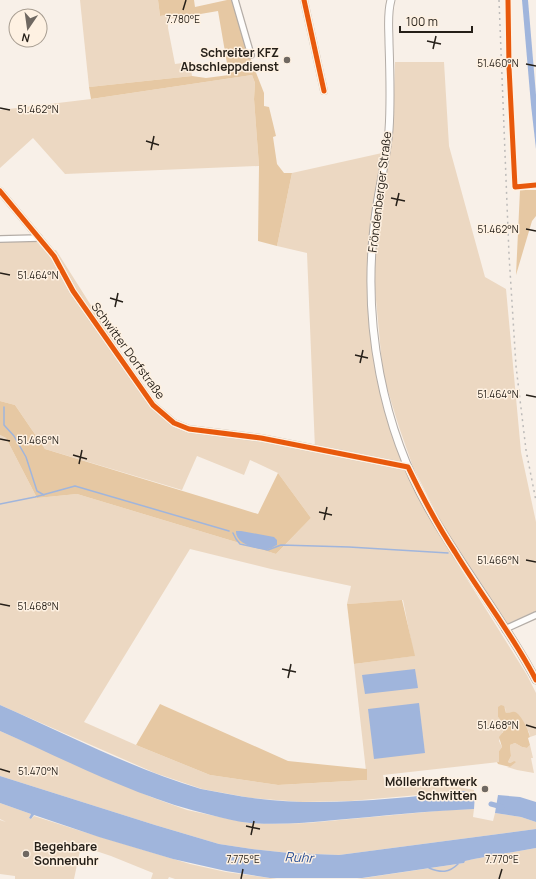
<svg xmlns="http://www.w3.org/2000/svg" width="536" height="879" font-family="Manrope,sans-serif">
<rect width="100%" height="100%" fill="#f8f0e8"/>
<g fill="#ecd8c2" fill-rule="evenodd">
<path d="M80,0h78l2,16 17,-2v4l-9,1v9l7,36 15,-2 2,14 -103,11z"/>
<path d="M395,62h49l5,84 36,131 21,12 15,163 15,70v89l-30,13 -49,-73 -26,-48 -18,-36 -14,-40 -16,-52 -9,-97 3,-52 16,-97z"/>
<path d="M252,75l3,8 -1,16 5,67 -194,8 -32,-36 -33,30v-58l91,-11z"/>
<path d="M382,153l-12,83 -1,19 1,68 6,53 18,66 21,48 37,65 75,120 9,18v42l-6,2 -1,-5 -16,-20 -6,1h-1l-1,-5 -7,9 7,9 -6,15 3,6 -3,4v11l-116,13 3,13 72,-6 1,5 15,3v3l-11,-2 -112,10 -50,1 -50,-4 -49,-9 -47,-16 -155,-68v-270l6,3 31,60 40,-4 199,60 35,-36 -33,-45 -28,-13 -6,15 -47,-19 -15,34 -137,-41 -30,-44 -15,-4v-163l30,-3 15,16 11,-1 96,152 20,20 17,7 126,20 -8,-196 -30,-7 15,-73zM190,549l81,20 80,17 -4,18 56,-4 11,56 -60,8 13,116 -89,5 -68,-10 -74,-30 -52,-23z"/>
<path d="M0,731l151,66 36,13 61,13 26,1 33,-1 141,-13 26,-1 -1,8 20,4 2,-8 26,4 15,5v7l-197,26 -50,-2 -37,-4 -33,-5 -64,-19 -155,-49z"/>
<path d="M515,743l7,4 5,1 3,-3 3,13h-2l3,15 -17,-3 -10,-3h3l4,-6 -4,2 -2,-1 3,-6 -1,-11z"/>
<path d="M0,803l31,11 -2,4 2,1 3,-3 50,16 106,32 36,8 51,7h-102l-6,-2 -1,2h-17l2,-6 -42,-17 -30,-10 -7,33h-59v-3l-15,-2v-54l6,2 -6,-3z"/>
<path d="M536,848v31h-179l107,-16v-2l10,-2z"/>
</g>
<g fill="#e6c8a3">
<path d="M158,0h36l1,7 32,-7h6l13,47 18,46v13l5,1 7,29 -3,1 4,27 7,9h8l-15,73 -19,-5 1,-75 -5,-67 1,-16 -3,-8 -161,24 -2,-12 103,-11 14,2 23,-3 -11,-64 -41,7 -1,-4 -16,2z"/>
<path d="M520,190h16v26l-4,5 -16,54z"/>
<path d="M0,401l15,4 30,44 213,65 20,-41 33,45 -35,36 -199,-60 -40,4 -31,-60 -6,-3z"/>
<path d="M402,600l13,56 -61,8 -7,-60z"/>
<path d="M160,704l128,57 79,8v11l-89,5 -68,-10 -74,-30z"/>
<path d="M501,705l3,1 2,7c3,0 6,-2 9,-1 6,2 14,19 15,25l-2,1 2,7 -3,3 -5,-1 -7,-4 -5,2 1,11 -3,6 2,1 4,-2 2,1 -6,5 -12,-3 -1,-2h2v-11l3,-4 -3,-10 4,-5 2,-6 -7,-9v-10z"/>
</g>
<g fill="#a0b5dc">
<path d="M522,0h6l8,95v54l-5,-44z"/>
<path d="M236,531h5l33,6 3,3v5c-3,1 -6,4 -9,4 -11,1 -33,-5 -32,-18z"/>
<path d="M415,669l3,19 -53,6 -3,-19z"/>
<path d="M419,703l6,50 -51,6 -6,-50z"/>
<path d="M0,705c66,29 131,63 201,84 9,2 18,3 27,5 77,15 157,6 235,-3l12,3 -1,15c-47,2 -93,7 -139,11 -29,3 -57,5 -85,3 -13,-1 -26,-5 -39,-8 -73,-17 -143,-54 -211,-84z"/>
<path d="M0,776l155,49 64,19 33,5 37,4 50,2 197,-26v19l-62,11 -9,2 -1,2 -102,15h-92l-44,-7 -53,-12 -74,-22 -65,-22 -3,4 -2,-1 2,-4 -31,-11z"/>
<path d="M498,795l22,2 16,5v20l-15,-5 -26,-4z"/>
</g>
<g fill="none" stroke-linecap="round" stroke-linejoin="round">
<g stroke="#a0b5dc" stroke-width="1.5">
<path d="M4,407v18l10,11 12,21 11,34 7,4"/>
<path d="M0,504l35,-7 40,-11 154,45"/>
<path d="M233,533l3,6 4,5 28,6 13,-5 68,2 99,6"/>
<path d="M429,868c12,5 20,5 29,-4"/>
</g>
<path stroke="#a0b5dc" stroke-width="5" d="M491,804l11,3"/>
<g stroke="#b4ada7" stroke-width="8">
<g id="minor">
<path d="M235,0l16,55"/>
<path d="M304,0l20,91"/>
<path d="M0,191l54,65 19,35 80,114 21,18 15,6 72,9 147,29"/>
<path d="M0,239l39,-1"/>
<path d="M505,629l31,-14"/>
</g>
</g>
<g stroke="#b4ada7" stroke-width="9">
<path id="major" d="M391,0c-4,14 -2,29 -2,43 1,29 2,59 0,87 -3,33 -12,65 -15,97 -11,96 8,201 56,284 33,58 75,110 106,169"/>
</g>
<use href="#minor" stroke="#fefdfc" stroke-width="5.5"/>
<use href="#major" stroke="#fefdfc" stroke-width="7"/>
<path stroke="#bdbbb9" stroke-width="1.5" stroke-dasharray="2 4" stroke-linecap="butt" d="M499,0l10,255 7,111 10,84 10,51"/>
<g stroke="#fef1e2" stroke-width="8">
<g id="cycleway">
<path d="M304,0l20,91"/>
<path d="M508,0l1,67 6,120 21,-2"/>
<path d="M0,191l54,65 19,35 80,114 21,18 15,6 72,9 147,29c14,29 29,58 47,85 26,43 58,83 81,128"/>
</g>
</g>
<use href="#cycleway" stroke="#e8590c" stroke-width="5"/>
</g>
<path fill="none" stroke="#251f18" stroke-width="1.5" d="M183,10l3,-10M427,41l14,3M433,49l3,-13M526,64l10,2M0,108l10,2M146,141l13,4M151,150l3,-14M391,198l14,3M396,206l3,-13M526,229l10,2M0,273l10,2M110,298l13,4M115,307l3,-14M355,355l13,3M360,363l3,-13M526,395l10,2M0,439l10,2M73,455l14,4M79,464l3,-14M319,512l13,3M324,520l3,-13M526,560l10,2M0,604l10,2M282,669l14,3M288,678l3,-14M526,725l10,3M0,769l10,3M246,826l14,3M251,835l3,-14M241,879l2,-10M499,879l3,-10"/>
<g fill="#6f6861" stroke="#fef1e2" stroke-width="1.5">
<circle cx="287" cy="60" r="4"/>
<circle cx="485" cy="789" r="4"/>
<circle cx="26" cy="854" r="4"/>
</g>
<g text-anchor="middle" stroke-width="3" stroke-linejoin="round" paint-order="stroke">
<g font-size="12" font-weight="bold" fill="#251f18" stroke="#fef1e2" text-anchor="end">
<text x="279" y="57">Schreiter KFZ<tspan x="279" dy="14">Abschleppdienst</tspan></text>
<text x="477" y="786">Möllerkraftwerk<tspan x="477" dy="14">Schwitten</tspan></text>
<text x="34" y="851" text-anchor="start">Begehbare<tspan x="34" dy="14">Sonnenuhr</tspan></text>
</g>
<g font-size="12" fill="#251f18" stroke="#fef1e2">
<text transform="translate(380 192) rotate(-83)" y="4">Fröndenberger Straße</text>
<text transform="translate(128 351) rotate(54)" y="4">Schwitter Dorfstraße</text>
</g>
<g font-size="13" font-style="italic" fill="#254c94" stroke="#fef1e2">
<text transform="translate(299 857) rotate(3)" y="5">Ruhr</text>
</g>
</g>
<g font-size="10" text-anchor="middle" fill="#251f18" stroke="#fef1e2" stroke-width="3" stroke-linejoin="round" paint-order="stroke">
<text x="183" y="23">7.780°E</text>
<text x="498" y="67">51.460°N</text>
<text x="38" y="113">51.462°N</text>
<text x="498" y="233">51.462°N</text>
<text x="38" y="279">51.464°N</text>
<text x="498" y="398">51.464°N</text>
<text x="38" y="444">51.466°N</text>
<text x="498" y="564">51.466°N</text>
<text x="38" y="610">51.468°N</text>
<text x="498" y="729">51.468°N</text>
<text x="38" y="775">51.470°N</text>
<text x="243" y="863">7.775°E</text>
<text x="502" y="863">7.770°E</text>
</g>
<g transform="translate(28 28) rotate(193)"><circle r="19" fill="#fef1e2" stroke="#a79d91"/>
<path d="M0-3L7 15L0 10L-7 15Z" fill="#6f6861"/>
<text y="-6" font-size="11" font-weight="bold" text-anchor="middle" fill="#251f18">N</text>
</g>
<path d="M400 26v6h72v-6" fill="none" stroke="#251f18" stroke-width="2"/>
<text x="406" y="26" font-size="12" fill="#251f18" stroke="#fef1e2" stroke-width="3" paint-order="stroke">100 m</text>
</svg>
